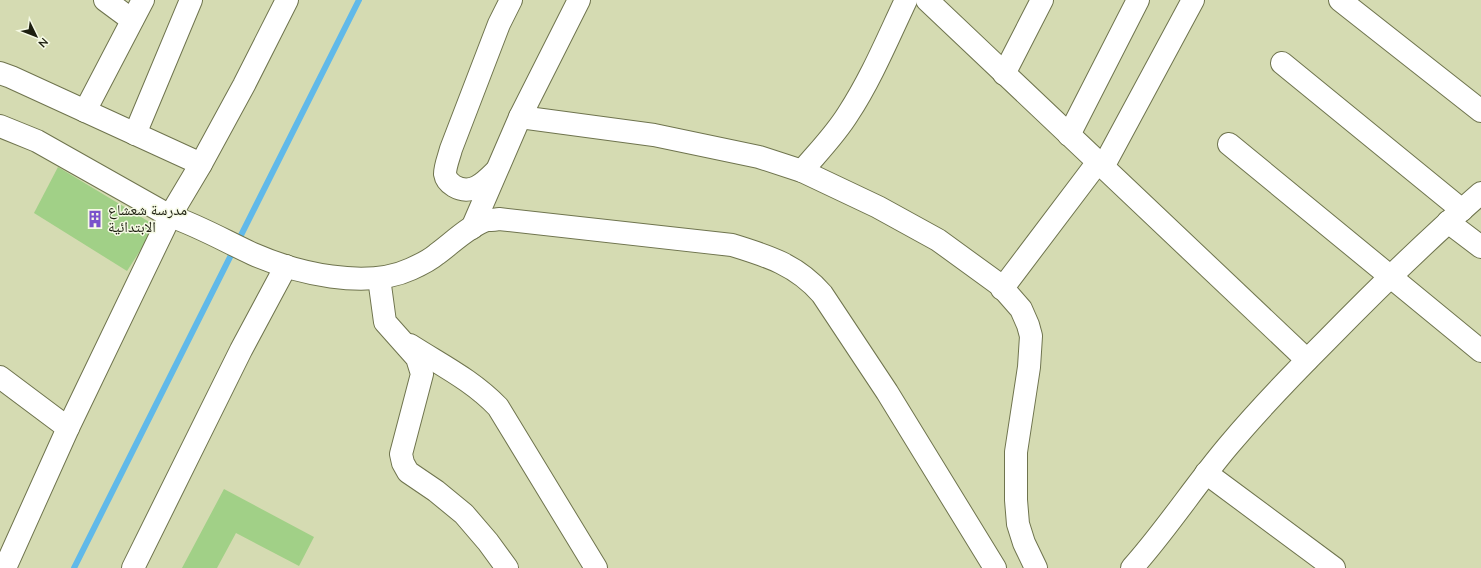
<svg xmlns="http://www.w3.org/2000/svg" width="1481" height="568" font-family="Mulish,'Noto Naskh Arabic',sans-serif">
<rect width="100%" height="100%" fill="#d5dbb2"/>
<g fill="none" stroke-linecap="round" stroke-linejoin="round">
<path stroke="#60b9e9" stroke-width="6" d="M74,568l285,-568"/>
</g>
<g fill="#a1d087">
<path d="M58,167l98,59 -29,45 -93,-58z"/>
<path d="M224,489l90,48 -15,29 -63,-33 -19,35h-35z"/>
</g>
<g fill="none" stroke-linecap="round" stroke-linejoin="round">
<g stroke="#6f744e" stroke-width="24">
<g id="minor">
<path d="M105,0l27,20"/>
<path d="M927,0l380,360"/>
<path d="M1340,0l141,111"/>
<path d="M1282,63l180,147"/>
<path d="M0,73l11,4 190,87"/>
<path d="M1004,74l38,-74"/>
<path d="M85,111l58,-111"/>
<path d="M520,117l134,18 105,22 43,14 76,36 60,33 62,45 21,24 7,16 3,11 -2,31 -13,85v48l2,24 6,19 12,25"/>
<path d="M0,126l37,15 133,75c29,10 55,25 83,38 43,19 113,36 158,15 9,-4 19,-9 26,-15 14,-10 33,-29 50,-34 4,0 8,0 12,-1l233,26c36,11 65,20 90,49l65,98 108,176"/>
<path d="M135,134l56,-134"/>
<path d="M1069,135l69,-135"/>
<path d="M1229,144l252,207"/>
<path d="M1103,167l90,-167"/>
<path d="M802,171c16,-19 33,-36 46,-57 23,-35 40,-76 58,-114"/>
<path d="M495,172c-11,11 -24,24 -41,14 -5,-3 -8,-6 -9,-12 0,-8 4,-17 6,-25l48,-125 12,-24"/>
<path d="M1448,222l33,25"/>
<path d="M472,228l48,-111 59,-117"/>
<path d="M379,278l6,44 32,36 5,16 -21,80 2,9 5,9 28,19 28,23 24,28 19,26"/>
<path d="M1002,289l96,-127"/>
<path d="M410,345c31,20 62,35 88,62l98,161"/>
<path d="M0,377l68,51"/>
<path d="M1206,473l128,95"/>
<path d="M5,568l63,-140 102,-212 31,-52 43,-79 43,-85"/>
<path d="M133,568l108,-218 45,-84"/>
<path d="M1132,568c35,-39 63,-83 97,-123 31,-37 65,-72 99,-106 49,-50 100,-100 153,-146"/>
</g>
</g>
<use href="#minor" stroke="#fff" stroke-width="22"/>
</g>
<defs>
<g id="building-bare" transform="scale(1.38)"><path d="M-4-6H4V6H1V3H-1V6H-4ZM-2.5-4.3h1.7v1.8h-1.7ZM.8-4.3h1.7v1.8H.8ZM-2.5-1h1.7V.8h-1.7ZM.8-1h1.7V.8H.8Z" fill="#7a52cb" stroke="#f6fae5" stroke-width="2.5" paint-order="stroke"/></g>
</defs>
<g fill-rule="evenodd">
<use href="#building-bare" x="95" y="219"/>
</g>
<g text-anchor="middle" stroke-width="3" stroke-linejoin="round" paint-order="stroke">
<g font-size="15" fill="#1d1f10" stroke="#f6fae5" text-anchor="start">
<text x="108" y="215">مدرسة شعشاع<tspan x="108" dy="17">الابتدائية</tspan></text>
</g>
</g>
<g transform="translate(36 36) rotate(133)" stroke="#f6fae5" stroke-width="3" paint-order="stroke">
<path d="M0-3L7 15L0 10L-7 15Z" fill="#1d1f10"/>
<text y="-6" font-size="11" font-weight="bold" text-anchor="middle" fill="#1d1f10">N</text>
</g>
</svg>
